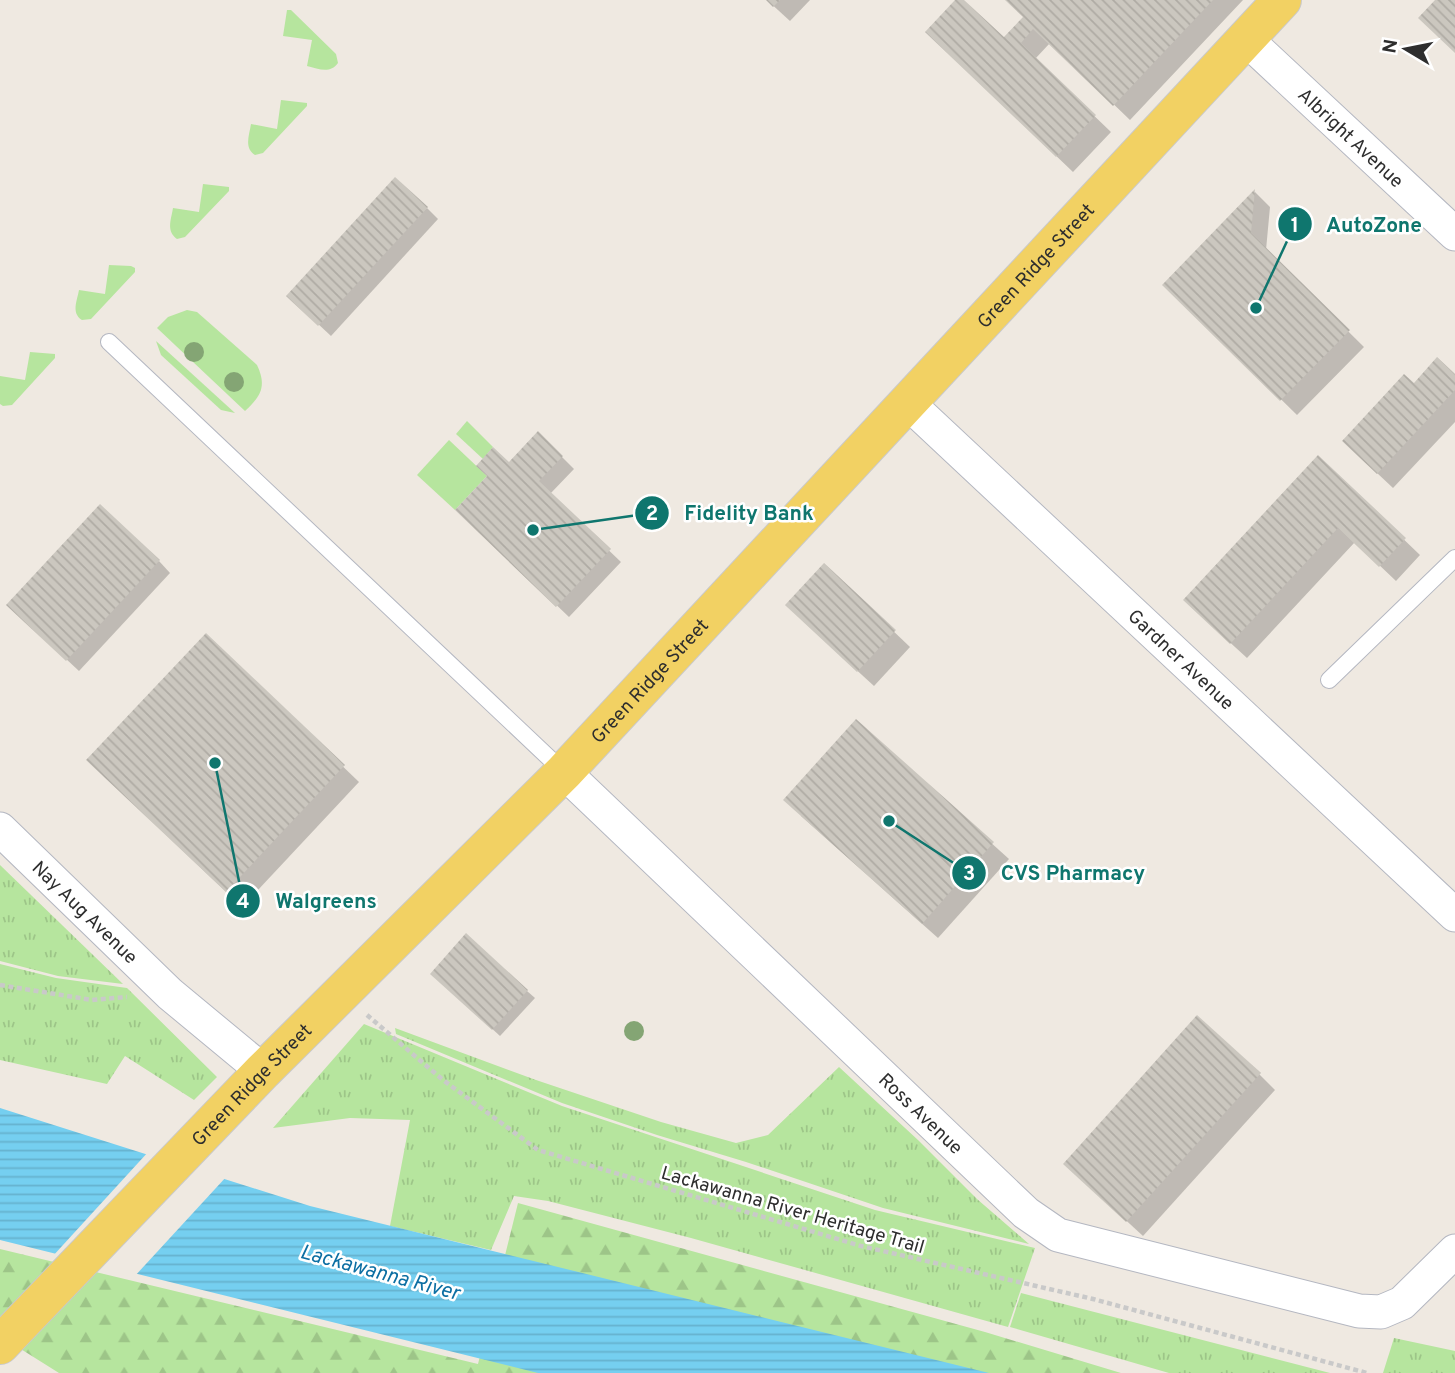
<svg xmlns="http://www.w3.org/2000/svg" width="1455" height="1373" font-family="Overpass,sans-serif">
<defs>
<pattern id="grass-tufts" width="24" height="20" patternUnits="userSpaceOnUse" patternTransform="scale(1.75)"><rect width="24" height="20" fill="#b6e59e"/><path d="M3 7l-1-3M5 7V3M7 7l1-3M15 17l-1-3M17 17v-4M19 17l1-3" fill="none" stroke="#9dc588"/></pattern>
<pattern id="forest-firs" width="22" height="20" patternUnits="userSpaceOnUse" patternTransform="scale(1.75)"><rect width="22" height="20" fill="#b6e59e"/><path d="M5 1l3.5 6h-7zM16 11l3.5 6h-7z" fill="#9dc588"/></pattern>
<pattern id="water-rules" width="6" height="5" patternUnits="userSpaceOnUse" patternTransform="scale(1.75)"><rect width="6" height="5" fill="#75cff0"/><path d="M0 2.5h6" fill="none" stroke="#66b2ce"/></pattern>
<pattern id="building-back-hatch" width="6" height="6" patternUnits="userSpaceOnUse" patternTransform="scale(1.75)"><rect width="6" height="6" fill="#cbc7bf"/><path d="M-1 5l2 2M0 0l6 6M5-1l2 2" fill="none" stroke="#afaba4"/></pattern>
</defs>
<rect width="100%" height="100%" fill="#efe9e1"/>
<g fill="url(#grass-tufts)">
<path d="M0,865l123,119 -65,-8 -58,-15z"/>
<path d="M0,964l56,14 71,10 90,89 -23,23 -69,-44 -18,28 -107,-24z"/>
<path d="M364,1024l198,82 313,104 160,38 -27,79 -317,-89 -143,-37 -34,-5 -23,54 -101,-24 20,-106 -60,-2 -77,10z"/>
<path d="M395,1028l141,52 125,42 75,21 32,-8 71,-68 79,73 59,59 52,45 -146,-36 -137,-46 -89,-27 -95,-32 -166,-69z"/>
<path d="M1021,1293l309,80h-161l-159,-46z"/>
<path d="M1394,1338l61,13v22h-72z"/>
</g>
<path fill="url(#forest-firs)" d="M518,1203l467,129 136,41h-1062l-59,-37v-87l478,115z"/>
<g fill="#b6e59e">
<path d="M287,10h4l45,44 2,9c-8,11 -19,6 -31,3l5,-26 -29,-4z"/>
<path d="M281,100l26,3v3l-44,47 -8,2c-11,-7 -6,-19 -4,-31l26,5z"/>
<path d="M203,184l26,3v4l-44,46 -8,2c-11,-8 -6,-19 -4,-31l26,4z"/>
<path d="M109,265l22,1 4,2v4l-44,47 -9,1c-11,-7 -5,-19 -3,-30l26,4z"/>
<path d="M187,310l10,2 60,53c10,21 4,31 -12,46l-88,-83 11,-11z"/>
<path d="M156,341l79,72 -14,-3 -60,-55z"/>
<path d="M30,352l25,2v4l-43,47 -9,1 -3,-2v-28l25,4z"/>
<path d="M467,421l26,26 -10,12 -27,-25z"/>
<path d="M449,440l38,36 -32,34 -38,-35z"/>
</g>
<path fill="url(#water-rules)" d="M0,1108l310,98 679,167h-451l-538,-133z"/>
<path fill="#efe9e1" d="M149,1151l78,25 -93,101 -82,-20z"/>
<g fill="#0003">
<path d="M767,0h43l-20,21z"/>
<path d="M957,0h5l42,40 21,-22 -19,-18h237l-113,120 -80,-77 -15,16 76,73 -38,40 -131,-125z"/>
<path d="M1255,192l15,15 -4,43 98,97 -67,68 -133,-130z"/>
<path d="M427,208l11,11 -107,117 -31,-29z"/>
<path d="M1455,376v46l-62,66 -33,-31 54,-72z"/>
<path d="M538,433l36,36 -24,25 71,68 -52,55 -112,-107 52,-46z"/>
<path d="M1318,457l102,98 -24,26 -41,-39 -108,116 -47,-43z"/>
<path d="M159,561l11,12 -91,98 -59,-55z"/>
<path d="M824,565l86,82 -36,39 -71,-65z"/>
<path d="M206,635l153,147 -117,125 -138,-131z"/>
<path d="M856,721l153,138 -71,79 -137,-122z"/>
<path d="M440,981l87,10 8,7 -35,38z"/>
<path d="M1259,1074l16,16 -132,146 -62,-57z"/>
</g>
<g fill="url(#building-back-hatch)">
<path d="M766,0h14l-7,7z"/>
<path d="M955,0h9l40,37 19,-20 -18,-17h208l-100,106 -80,-77 -12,14 75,72 -40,42 -131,-125z"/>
<path d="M1435,0h20v53l-37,-35z"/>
<path d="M395,177l33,30 -110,119 -32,-30z"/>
<path d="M1255,189l-4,44 99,97 -70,71 -118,-116z"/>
<path d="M1437,357l18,17v16l-78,84 -35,-33 62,-67 10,9z"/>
<path d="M538,431l25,25 -24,25 72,68 -55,58 -101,-97 32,-34 -11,-10 17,-19 16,15z"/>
<path d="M1318,455l88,83 -27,29 -41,-39 -108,116 -47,-44z"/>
<path d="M100,504l60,56 -94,101 -60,-56z"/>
<path d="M824,563l72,67 -39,42 -72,-67z"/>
<path d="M206,633l139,132 -119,127 -140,-132z"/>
<path d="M856,719l138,123 -72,82 -139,-124z"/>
<path d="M466,933l62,57 -36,40 -62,-56z"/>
<path d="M1197,1015l64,58 -135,149 -63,-58z"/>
</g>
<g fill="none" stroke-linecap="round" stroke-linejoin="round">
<g stroke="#b4b7c1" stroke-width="18">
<g id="service">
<path d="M109,342l455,430"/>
<path d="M1329,680l126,-122"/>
</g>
</g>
<g stroke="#b4b7c1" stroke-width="35">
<g id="minor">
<path id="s1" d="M1246,39l209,195"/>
<path id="s2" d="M907,402l548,513"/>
<path id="s3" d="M564,772l462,441 32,22 301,76 22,1 21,-9 53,-52"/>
<path id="s4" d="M0,829l170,165 93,77"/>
</g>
</g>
<g stroke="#c9c9c9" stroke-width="40">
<g id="primary">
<path id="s5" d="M0,1345l263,-274 301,-299 718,-772"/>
</g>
</g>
<g stroke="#c9c9c9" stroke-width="4.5" stroke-dasharray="5 3.5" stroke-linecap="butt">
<path d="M0,985l92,15 35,-3"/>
<path d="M367,1015l76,65 95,70 323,96 232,53 274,74"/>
</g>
<use href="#service" stroke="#fff" stroke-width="16"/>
<use href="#minor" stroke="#fff" stroke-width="33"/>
<use href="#primary" stroke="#f2d163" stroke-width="38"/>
</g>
<g fill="#84a574">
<circle cx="194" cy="352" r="10"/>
<circle cx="234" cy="382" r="10"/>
<circle cx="634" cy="1031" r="10"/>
</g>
<g text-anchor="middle" stroke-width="5" stroke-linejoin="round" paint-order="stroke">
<g font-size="19" fill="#2e2e2e" stroke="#fff">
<text dy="7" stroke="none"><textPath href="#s1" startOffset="144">Albright Avenue</textPath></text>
<text dy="7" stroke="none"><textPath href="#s5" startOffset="1496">Green Ridge Street</textPath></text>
<text dy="7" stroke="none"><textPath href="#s2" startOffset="376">Gardner Avenue</textPath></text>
<text dy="7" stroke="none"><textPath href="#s5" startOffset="929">Green Ridge Street</textPath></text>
<text dy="7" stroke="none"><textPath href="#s4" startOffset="119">Nay Aug Avenue</textPath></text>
<text dy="7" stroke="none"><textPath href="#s5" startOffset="362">Green Ridge Street</textPath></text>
<text dy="7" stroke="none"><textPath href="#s3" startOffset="494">Ross Avenue</textPath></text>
<text transform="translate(793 1209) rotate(16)" y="7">Lackawanna River Heritage Trail</text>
</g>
<g font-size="21" font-style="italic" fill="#0d6fa3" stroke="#fff">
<text transform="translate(380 1272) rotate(15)" y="7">Lackawanna River</text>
</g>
</g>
<path fill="none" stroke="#0f766e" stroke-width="2.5" d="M1256 308L1295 224M533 530L652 513M889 821L969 873M215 763L243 901"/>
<g fill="#0f766e" stroke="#fff" stroke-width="2.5">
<circle cx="1256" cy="308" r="7"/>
<circle cx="533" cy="530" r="7"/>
<circle cx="889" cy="821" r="7"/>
<circle cx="215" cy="763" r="7"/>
<circle cx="1295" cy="224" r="18"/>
<circle cx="652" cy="513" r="18"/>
<circle cx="969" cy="873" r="18"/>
<circle cx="243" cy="901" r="18"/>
</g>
<g font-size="21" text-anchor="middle" font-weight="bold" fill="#fff">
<text x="1295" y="232">1</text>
<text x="652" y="520">2</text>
<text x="969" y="880">3</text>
<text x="243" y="908">4</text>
</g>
<g font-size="21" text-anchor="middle" font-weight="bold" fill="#0f766e" stroke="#fff" stroke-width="5" stroke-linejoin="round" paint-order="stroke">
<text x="1374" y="232">AutoZone</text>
<text x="749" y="520">Fidelity Bank</text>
<text x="1073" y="880">CVS Pharmacy</text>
<text x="326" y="908">Walgreens</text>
</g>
<g transform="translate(1406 49) rotate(280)" stroke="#ffffff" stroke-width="5" paint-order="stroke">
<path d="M0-5L12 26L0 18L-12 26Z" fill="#2e2e2e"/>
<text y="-10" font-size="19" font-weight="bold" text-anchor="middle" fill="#2e2e2e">N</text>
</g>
</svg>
